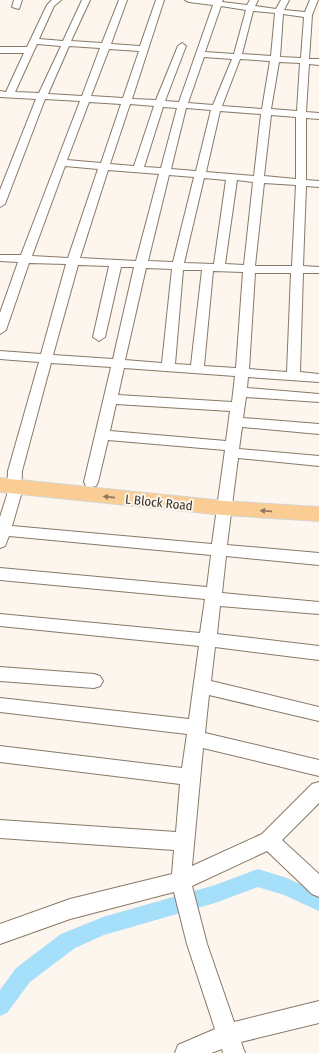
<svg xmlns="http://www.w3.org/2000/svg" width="319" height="1053" font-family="'Fira Sans Condensed',sans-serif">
<rect width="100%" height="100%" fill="#fdf6ee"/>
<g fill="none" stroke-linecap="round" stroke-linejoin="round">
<path fill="#a5dff9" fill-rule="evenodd" d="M258,869l29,9 32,15v18l-35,-16 -26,-8 -43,16 -111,32 -29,13 -45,34 -23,31 -7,3v-26l16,-22 45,-34 42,-17 112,-32z"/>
<g stroke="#887967" stroke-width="2">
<g id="minor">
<path d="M14,0h8l-3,9 -7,-2z"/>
<path d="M52,0h9l-7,6 -15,33 24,2 19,-41h8l-19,41 31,2 17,-43h8l-16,44 29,2 16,-46h8l-32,99 24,1 22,-54 4,-3 4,3 -21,55 14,1 34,-97 -24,-3 -4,-2h38l-1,2 25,3 3,-5h8l-3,6 21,3 5,-9h8l-5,10 21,2 5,-12h8l-6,15 -3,44h10v6l-10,-1 -3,48 13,1v6l-13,-1v62l13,1v6l-13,-1 -3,80 16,1v6h-16l-3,99 19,2v8l-71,-5 -1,11 72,6v8l-73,-5 -3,21 76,6v10l-77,-7 -3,22 80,7v10l-81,-8 -11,87 92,8v12l-93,-9 -4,37 97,9v12l-99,-8 -3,28 102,12v14l-104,-13 -4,34 108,26v14l-110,-26 -4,38 114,27v16l-116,-28 -11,118 70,-32 50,-50 7,-2v21l-37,37 37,34v23l-7,-3 -45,-43 -75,35 15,58 27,78 85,-21v22l-78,19 4,11h-22l-1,-4 -11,4h-36l3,-8 37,-16 -28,-85 -13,-52 -104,27 -70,25v-20l70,-25 102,-25 2,-24 -174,-12v-18l176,12 4,-48 -180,-22v-16l182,22 5,-34 -187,-22v-14l189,21 10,-73 -199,-20v-12l200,19 5,-34 -205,-19v-12l207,19 4,-32 -202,-19 -4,10 -5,2v-31l7,-22 1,-24 31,-109 -39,-3v-8l41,3 25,-90 -37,-1 -23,67 -6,4v-21l18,-51 -18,-1v-6h21l59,-154 -35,-2 -40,105 -5,3v-17l36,-91 -36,-2v-6l6,1 18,-39h-24v-6h27l20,-42zM221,6l25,4 -12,44 -29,-2zM253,11l22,2 -4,43 -29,-2zM283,14l21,3 -3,41 -21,-1zM37,44l24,2 -22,47 -24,-1zM69,46l31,2 -18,48 -34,-2zM109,49l30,2 -16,47 -32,-2zM204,57l28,2 -19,46 -25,-2zM240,59l30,2 -8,48 -40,-3zM279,62l21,1 -3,48 -26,-2zM89,102l32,2 -20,59 -34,-3zM130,104l24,2 -20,60 -24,-2zM163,107l14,1 -16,60 -17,-1zM186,108l25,2 -15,61 -25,-2zM220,111l41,3 -7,62 -48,-4zM271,115l25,2v62l-32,-3zM65,166l33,3 -30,89 -36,-2zM108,170l51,4 -23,87 -56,-3zM169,175l25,2 -21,85 -25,-1zM204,178l22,2 -12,84 -30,-1zM237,180l16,2 -9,83 -19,-1zM264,183l32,2 -4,81h-37zM78,265l31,1 -16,71 6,4 6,-4 16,-70h13l-21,92 -60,-4zM146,268l26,1 -10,94 -37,-3zM183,270h19l-11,95 -16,-1zM213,271l30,1 -7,96 -32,-2zM255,273h36l-4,99 -38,-3zM51,363l60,4 -27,115 2,4 5,1 5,-1 2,-4 10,-42 117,10 -13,94 -200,-18 9,-31 1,-24zM124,368l111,8 -3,26 -114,-7zM116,404l114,7 -4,30 -116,-10z"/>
<path d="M0,667l94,7 6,2 3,5 -3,5 -6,2 -94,-7z"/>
</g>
</g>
<g stroke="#d7d6d4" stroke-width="2">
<path id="major" d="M0,478l224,23 95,6v14l-95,-6 -224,-23z"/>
</g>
<use href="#minor" fill="#fff" fill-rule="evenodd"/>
<use href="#major" fill="#f9cd93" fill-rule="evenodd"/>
</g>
<defs><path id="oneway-solid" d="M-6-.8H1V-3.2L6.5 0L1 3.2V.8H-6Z"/></defs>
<g fill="#8f7859">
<use href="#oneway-solid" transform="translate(109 497) rotate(-174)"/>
<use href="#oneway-solid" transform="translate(266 511) rotate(-176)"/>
</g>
<g text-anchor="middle" stroke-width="4" stroke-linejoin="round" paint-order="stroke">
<g font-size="13" fill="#38322a" stroke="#fdf6ee">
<text transform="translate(159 502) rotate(6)" y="5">L Block Road</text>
</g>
</g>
</svg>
